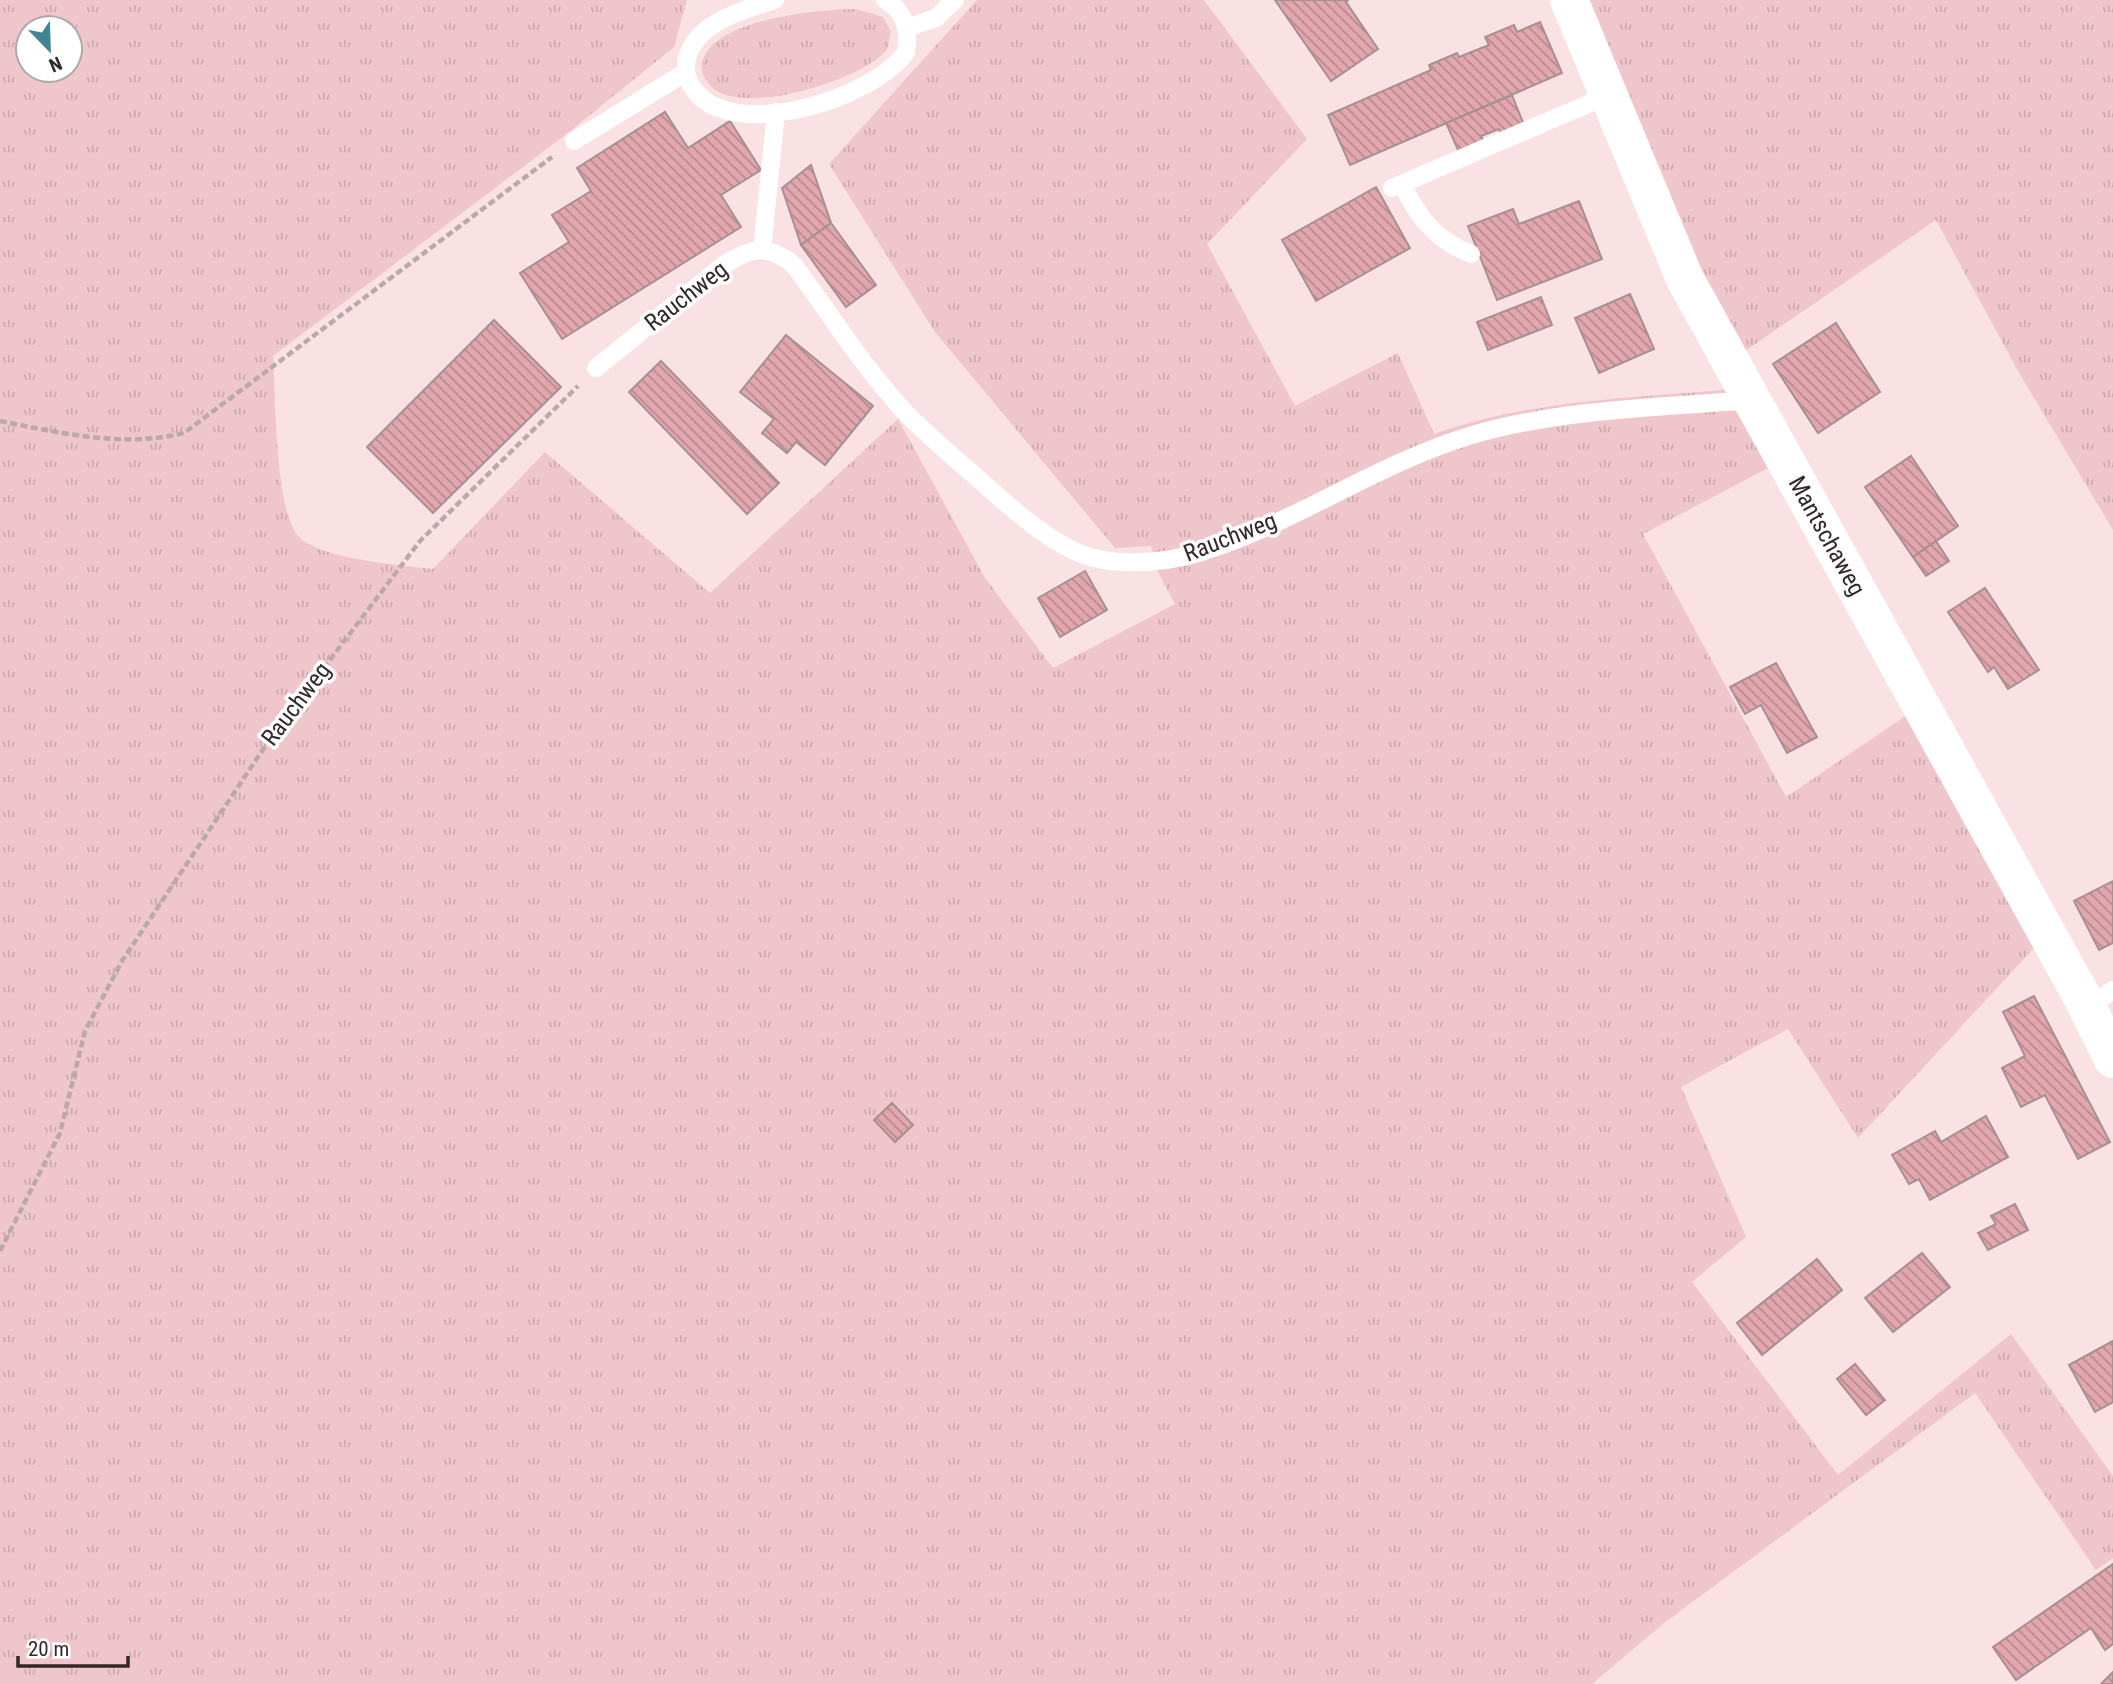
<svg xmlns="http://www.w3.org/2000/svg" width="2113" height="1684" font-family="'Roboto Condensed',sans-serif">
<defs>
<pattern id="grass-tufts" width="24" height="20" patternUnits="userSpaceOnUse" patternTransform="scale(1.75)"><rect width="24" height="20" fill="#efc6cb"/><path d="M3 7l-1-3M5 7V3M7 7l1-3M15 17l-1-3M17 17v-4M19 17l1-3" fill="none" stroke="#cdaaae"/></pattern>
<pattern id="building-back-hatch" width="6" height="6" patternUnits="userSpaceOnUse" patternTransform="scale(1.75)"><rect width="6" height="6" fill="#e2a7ae"/><path d="M-1 5l2 2M0 0l6 6M5-1l2 2" fill="none" stroke="#b8888e"/></pattern>
</defs>
<rect width="100%" height="100%" fill="#f9e1e4"/>
<g fill="url(#grass-tufts)" fill-rule="evenodd">
<path d="M0,0h687l-13,47 -105,85 -296,224c3,36 1,164 29,184 29,20 96,25 131,29l112,-117 165,141 188,-174 87,159 68,90 122,-64 -17,-32 -7,-26 -36,2 -180,-216 -106,-168 148,-164h227l103,139 -100,105 88,162 103,-53 36,81c93,-33 193,-36 290,-44l44,78 -125,66 143,263 121,-82 128,232 -177,191 -70,-109 -107,58 65,150 -54,45 146,193 173,-141 102,142v82l-17,12 -121,-177 -311,230 -72,61h-1592zM28,28h42v42h-42z"/>
<path d="M1590,0h523v530l-95,-159 -82,-151 -191,131 -39,-62z"/>
<path d="M856,9l27,8 8,15 -4,18c-27,30 -133,63 -170,41 -9,-6 -17,-17 -15,-27 7,-45 119,-55 154,-55z"/>
</g>
<g fill="url(#building-back-hatch)" stroke="#a69092" stroke-width="2">
<path d="M1275,0h73l-2,2 32,47 -47,32z"/>
<path d="M1540,22l22,51 -212,92 -22,-50 103,-45 -2,-5 28,-12 2,4 30,-12 -4,-8 29,-12 3,7z"/>
<path d="M1512,95l12,30 -23,10 -2,-6 -18,7 3,6 -25,10 -13,-29z"/>
<path d="M665,112l23,36 42,-27 31,49 -40,25 20,32 -179,112 -42,-66 49,-31 -17,-27 39,-24 -14,-23z"/>
<path d="M811,165l20,58 -30,22 -19,-57z"/>
<path d="M1376,187l34,61 -94,53 -34,-61z"/>
<path d="M1579,201l23,58 -105,41 -29,-74 45,-17 6,15z"/>
<path d="M831,223l45,62 -30,22 -45,-62z"/>
<path d="M1630,294l24,55 -55,24 -24,-55z"/>
<path d="M1541,297l11,28 -64,25 -11,-28z"/>
<path d="M494,320l67,67 -128,126 -66,-66z"/>
<path d="M1836,323l44,69 -62,41 -45,-69z"/>
<path d="M786,335l87,71 -48,59 -29,-23 -9,11 -25,-20 12,-14 -34,-27z"/>
<path d="M661,361l118,122 -32,31 -118,-122z"/>
<path d="M1911,456l47,70 -45,31 -48,-70z"/>
<path d="M1936,541l13,20 -23,15 -13,-19z"/>
<path d="M1085,571l22,39 -47,27 -22,-39z"/>
<path d="M1985,588l54,82 -31,19 -14,-22 -6,5 -40,-60z"/>
<path d="M1776,663l41,74 -30,16 -26,-48 -16,9 -15,-27z"/>
<path d="M2113,881v62l-14,7 -25,-49z"/>
<path d="M2034,996l76,146 -32,17 -33,-64 -24,12 -19,-39 23,-12 -22,-44z"/>
<path d="M892,1103l21,22 -18,17 -21,-22z"/>
<path d="M1986,1116l22,41 -78,43 -11,-21 -10,5 -17,-29 43,-24 6,11z"/>
<path d="M2015,1204l13,26 -40,20 -10,-17 18,-9 -5,-8z"/>
<path d="M1922,1253l28,34 -57,45 -28,-34z"/>
<path d="M1817,1259l25,31 -80,65 -25,-32z"/>
<path d="M2113,1341v61l-18,10 -26,-47z"/>
<path d="M1855,1364l30,36 -19,15 -29,-36z"/>
<path d="M2113,1564v80l-8,6 -14,-22 -75,52 -23,-33z"/>
<path d="M2113,1672v12h-12z"/>
</g>
<g fill="none" stroke-linecap="round" stroke-linejoin="round">
<g stroke="#bba8aa" stroke-width="4.5" stroke-dasharray="7 3.5" stroke-linecap="butt">
<path d="M0,421c60,12 123,27 184,12l368,-276"/>
<path d="M0,1251l60,-118 25,-102 37,-70 148,-222 150,-198 158,-155"/>
</g>
<g stroke="#fff" stroke-width="18">
<path d="M907,28l29,-10 19,-18"/>
<path d="M686,72c20,81 187,29 220,-20 3,-22 0,-40 -21,-52"/>
<path d="M574,141l112,-69c-3,-45 54,-62 89,-72"/>
<path d="M1402,184c16,33 33,56 69,70"/>
<path d="M1392,188l217,-93"/>
<path d="M762,250l14,-138"/>
<path d="M596,368l129,-104c28,-17 42,-20 69,1 36,49 69,102 111,147 24,25 52,48 78,71 27,24 57,51 89,67 36,18 88,14 126,3 94,-28 176,-88 271,-117 89,-27 188,-28 281,-36"/>
<path d="M2088,1008l25,-18"/>
</g>
<path stroke="#fff" stroke-width="38" d="M1569,0l116,279 396,716 32,64"/>
</g>
<g text-anchor="middle" stroke-width="7" stroke-linejoin="round" paint-order="stroke">
<g font-size="24" fill="#312829" stroke="#fff">
<text transform="translate(686 296) rotate(-38)" y="8">Rauchweg</text>
<text transform="translate(1827 536) rotate(61)" y="8">Mantschaweg</text>
<text transform="translate(1230 537) rotate(-21)" y="8">Rauchweg</text>
<text transform="translate(296 704) rotate(-53)" y="8">Rauchweg</text>
</g>
</g>
<g transform="translate(49 49) rotate(157)"><circle r="33" fill="#ffffff" stroke="#ada9a9" stroke-width="2"/>
<path d="M0-5L12 26L0 18L-12 26Z" fill="#408591"/>
<text y="-10" font-size="19" font-weight="bold" text-anchor="middle" fill="#312829">N</text>
</g>
<path d="M18 1656v10h110v-10" fill="none" stroke="#312829" stroke-width="3.5"/>
<text x="28" y="1656" font-size="21" fill="#312829" stroke="#ffffff" stroke-width="5" paint-order="stroke">20 m</text>
</svg>
